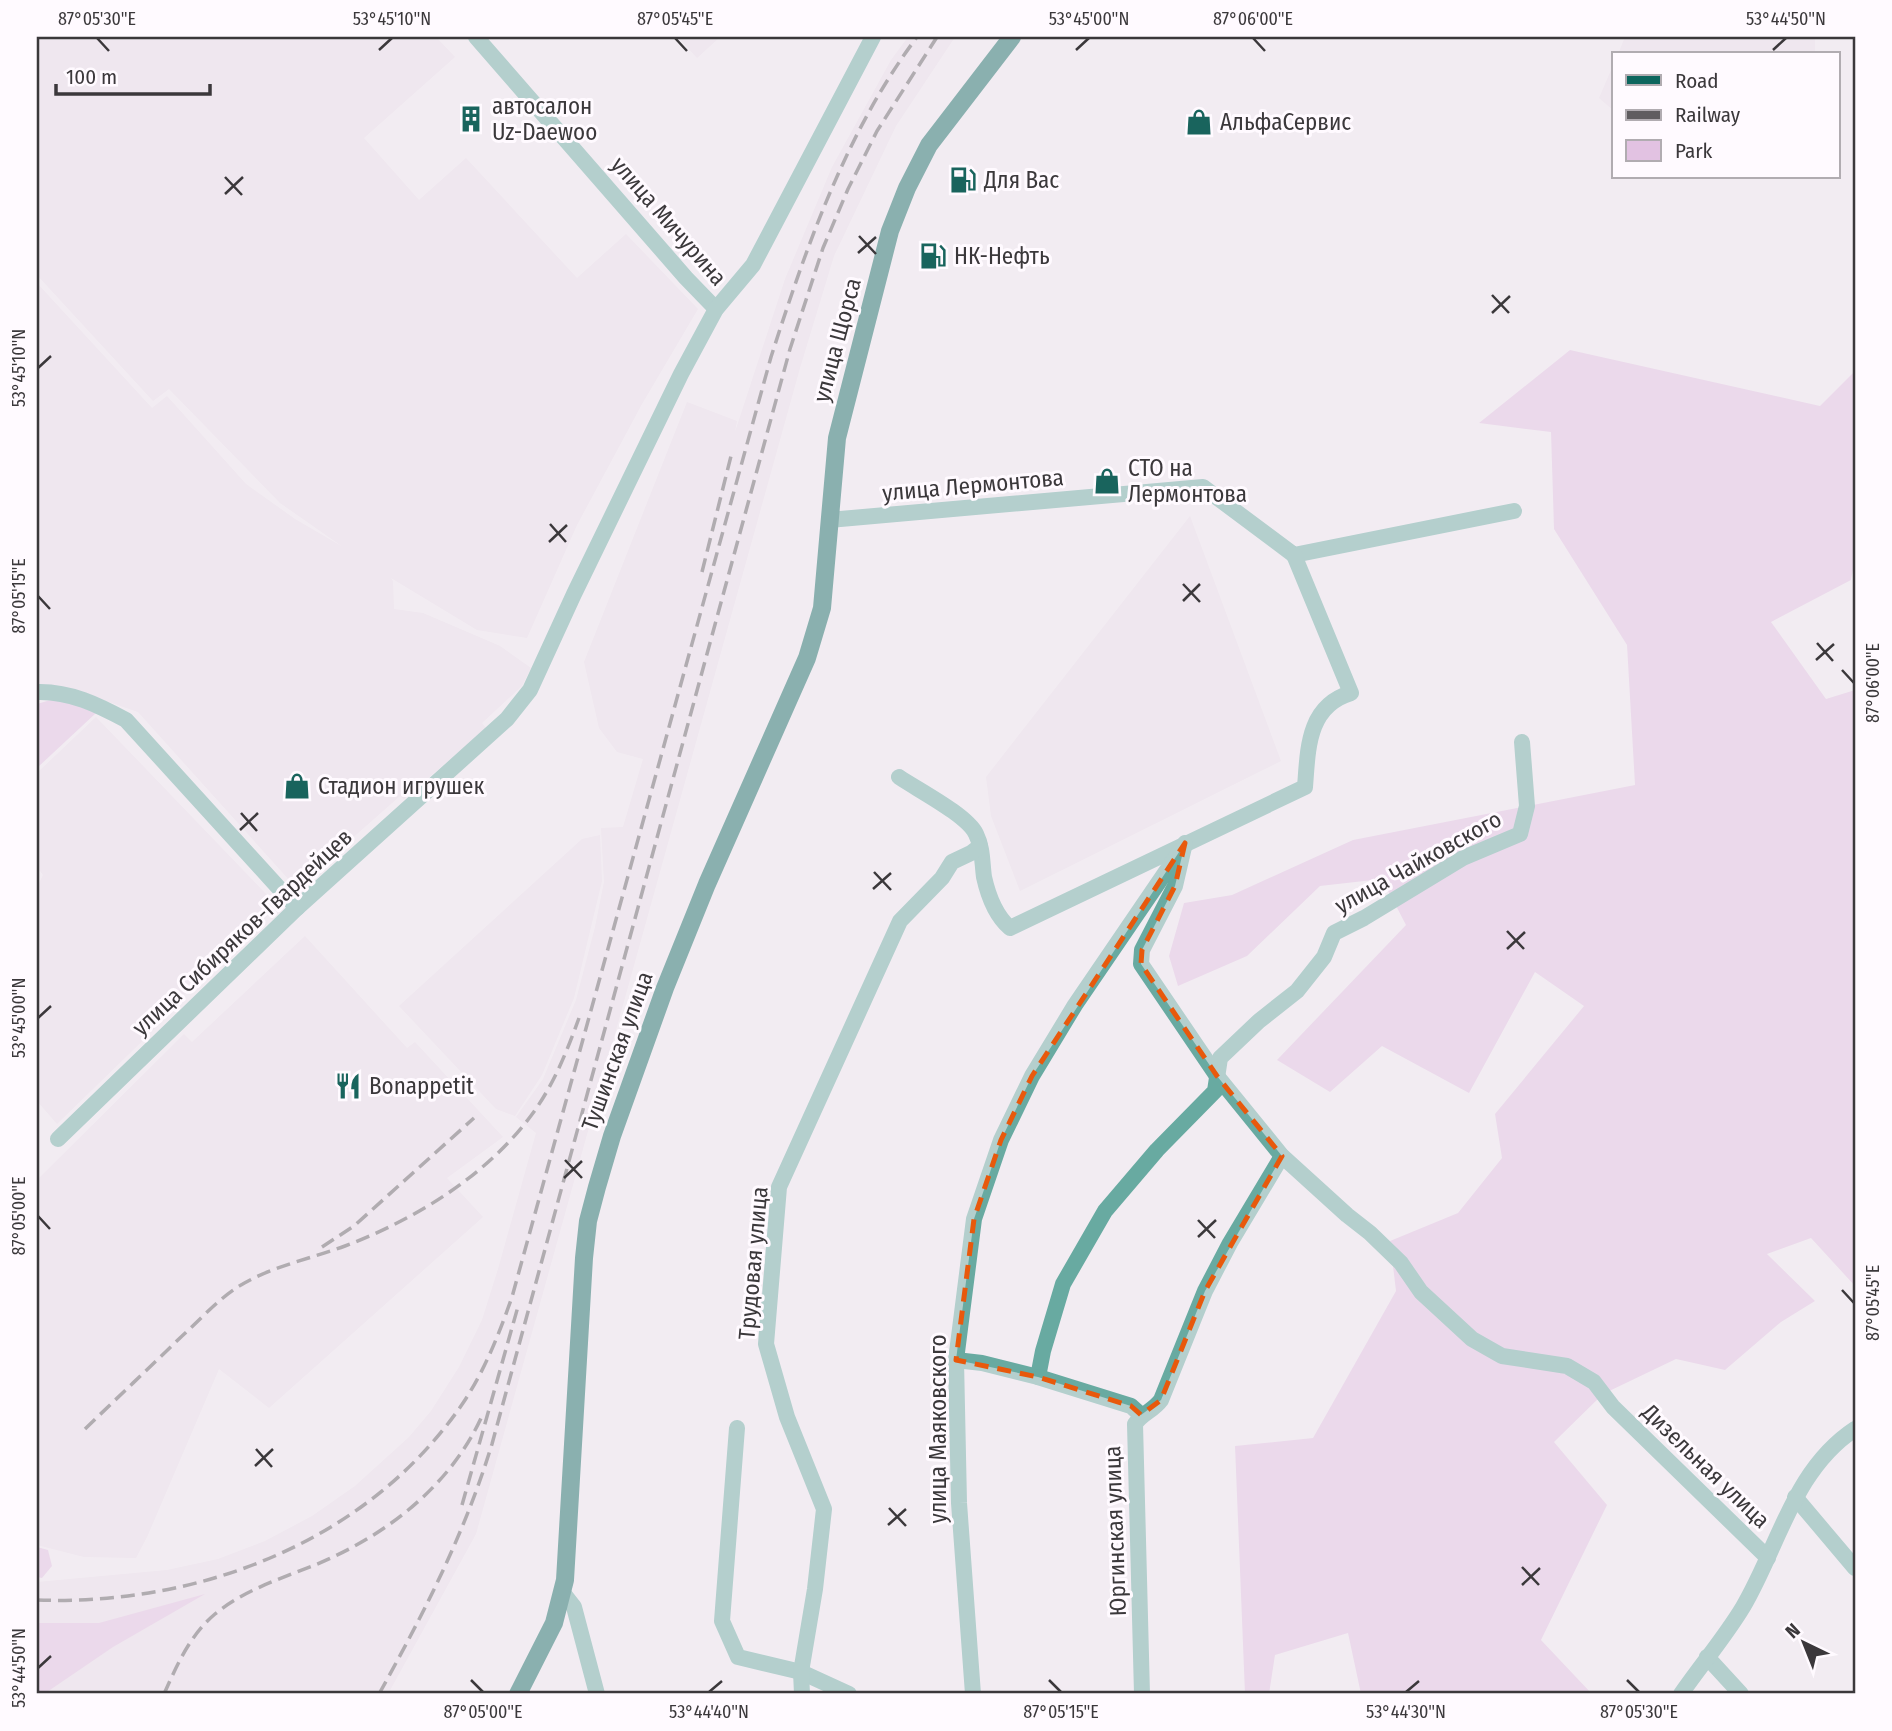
<svg xmlns="http://www.w3.org/2000/svg" width="1892" height="1731" font-family="'Fira Sans Condensed',sans-serif">
<rect width="100%" height="100%" fill="#f2ecf2"/>
<g fill="#ebdfea">
<path d="M37,37h399l19,20 -91,81 55,62 47,-42 111,120 49,-44 72,75 -56,95 -65,121 -50,113 -50,-8 -86,-52 2,3 1,28 29,4 77,33 31,22 -9,18 -40,37 4,5 -82,71 -4,-3 -94,83 -15,3 -153,-170 -35,-12 -66,-13v-404l115,125 15,-12 79,88 49,35 48,28 -63,-44 -111,-114 -16,12 -116,-126z"/>
<path d="M678,37h42l-23,21z"/>
<path d="M908,37h47l-59,89 -62,130 -34,112 -324,1166 -88,160h-351v-112l130,-12 51,-11 47,-18 47,-25 43,-30 54,-49 22,-26 28,-44 23,-47 16,-51 38,-136 -20,-16 27,-38 33,-79 19,-73 9,-45 -3,-54 22,-1 20,-68 -26,-7 -18,-24 -15,-66 103,-260 50,19 -2,11 50,-153 47,-112 59,-107z"/>
<path d="M1625,37h190v17h-197z"/>
<path d="M1614,63v48l-15,-13z"/>
<path d="M1190,516l91,245 -261,130 -29,-75 -5,-39z"/>
<path d="M96,717l173,180 1,16 -107,102 2,4 -108,105 -20,-23v-214l6,-12 -6,-8v-94z"/>
<path d="M600,835l2,46 -28,117 -32,77 -27,41 -19,-7 -97,-103 183,-167z"/>
<path d="M305,936l102,112 8,-6 88,95 -56,41 36,39 -214,191 -50,-39 -72,168 -11,21 -52,-1 -47,-12v-365l147,-146 8,8z"/>
</g>
<g fill="#e2c2e2">
<path d="M1570,350l250,56 35,-35v188l-4,21 -80,42 55,77 29,-9v596l-44,-48 -44,16 48,47 -34,21 -56,48 -49,-11 -73,35 -49,48 53,63 -66,135 51,54h-231l-13,-61 -73,22 -6,39h-24l-10,-248 78,-8 83,-147 -6,-50 68,-28 44,-55 -7,-44 89,-108 -49,-34 -66,121 -87,-47 -52,46 -53,-32 129,-135 -24,-46 -62,7 -73,70 -69,30 -9,-30 15,-53 48,-8 121,-55 282,-55 -8,-140 -73,-116 -3,-97 -72,-9z"/>
<path d="M57,698l39,15 -59,55v-64z"/>
<path d="M37,1547l11,3 4,16 -10,12 -5,-1z"/>
<path d="M205,1594l-92,53 -69,47h-7v-71h62z"/>
</g>
<g fill="none" stroke-linecap="round" stroke-linejoin="round">
<g stroke="#68aaa1" stroke-width="16">
<path d="M476,37l210,241 30,31"/>
<path d="M829,520l374,-33 91,68 220,-44"/>
<path d="M37,692c33,-1 61,13 89,28l171,188"/>
<path d="M899,777c19,13 68,38 77,57 7,14 6,29 8,43 4,18 12,39 26,51l295,-141c3,-37 2,-81 46,-94l-57,-138"/>
<path d="M1185,843l-10,43 -33,64 -1,14 76,112 65,80 65,59 23,18 31,30 20,29 51,47 30,17 65,10 27,16 19,25 155,151"/>
<path d="M58,1139l239,-231 210,-189 23,-29 44,-96 107,-220 35,-65 37,-44 120,-228"/>
<path d="M956,1360l26,3 56,14 5,-26 20,-67 42,-73 52,-61 58,-59 5,-33 39,-37 38,-30 27,-34 10,-24 30,-15 99,-60 57,-24 7,-28 -5,-64"/>
<path d="M1038,1377l93,29 10,9"/>
<path d="M737,1428l-15,193 16,36 63,15 48,22"/>
<path d="M1795,1497l60,71"/>
<path d="M563,1593l11,14 23,87"/>
<path d="M1707,1657l34,37"/>
<path d="M802,1694l-1,-22 14,-83 9,-80 -37,-92 -21,-73 13,-157 121,-266 42,-43 10,-16 19,-9 9,-7"/>
<path d="M973,1694l-14,-191 -3,-143 18,-141 27,-79 31,-64 43,-71 105,-154"/>
<path d="M1142,1694l-7,-270c7,-11 18,-13 26,-24l44,-109 25,-48 52,-87"/>
<path d="M1681,1694c20,-29 44,-57 62,-87 36,-61 50,-137 112,-178"/>
</g>
<path stroke="#0d665e" stroke-width="18" d="M518,1694l36,-71 11,-43 19,-322 4,-37 9,-34 15,-51 53,-148 42,-104 100,-226 15,-50 15,-170 53,-207 17,-43 22,-43 83,-108"/>
<g stroke="#605d60" stroke-width="3.5" stroke-dasharray="14 7" stroke-linecap="butt">
<path d="M702,572l29,-116"/>
<path d="M322,1247l32,-21 120,-108"/>
<path d="M85,1429c32,-31 64,-61 96,-92 19,-17 38,-39 60,-52 32,-19 69,-26 104,-39 71,-27 143,-71 188,-133 21,-29 34,-62 46,-95"/>
<path d="M462,1505l57,-202"/>
<path d="M37,1600c163,6 332,-59 426,-197 22,-33 36,-69 49,-106l259,-940c36,-112 75,-225 146,-320"/>
<path d="M164,1694c13,-29 26,-59 51,-80 29,-24 65,-35 100,-49 70,-29 135,-78 167,-149"/>
<path d="M379,1694c46,-83 85,-159 113,-250l298,-1095 33,-101 25,-59 29,-58 60,-94"/>
</g>
</g>
<path d="M0 0H1892V1731H0ZM1185,843l-10,43 -33,64 -1,14 76,112 65,80 -77,135 -44,109 -20,15 -10,-9 -93,-29 -82,-17 18,-141 27,-79 31,-64z" fill="#f2ecf2" fill-opacity=".55" fill-rule="evenodd"/>
<path fill="none" stroke="#e8590c" stroke-width="5" stroke-dasharray="14 9" stroke-linejoin="round" d="M1185,843l-10,43 -33,64 -1,14 76,112 65,80 -77,135 -44,109 -20,15 -10,-9 -93,-29 -82,-17 18,-141 27,-79 31,-64z"/>
<path fill="none" stroke="#3b383b" stroke-width="2.5" d="M97,38l12,13M675,38l12,13M1253,38l12,13M379,50l13,-12M1076,50l13,-12M1773,50l13,-12M225,177l17,18M225,194l18,-17M859,236l17,18M858,253l18,-16M1492,295l17,18M1492,313l18,-17M38,368l13,-12M550,524l16,18M549,542l18,-17M1183,584l17,18M38,596l12,13M1183,601l17,-17M1817,643l16,18M1816,660l18,-16M1842,670l12,13M241,813l16,18M240,830l18,-17M874,872l17,18M873,889l18,-16M1507,931l17,18M1507,949l18,-17M38,1018l13,-12M565,1160l17,18M564,1178l18,-17M38,1216l12,13M1198,1220l17,18M1198,1237l18,-17M1842,1290l12,13M256,1449l16,18M255,1466l18,-17M889,1508l17,18M888,1525l18,-16M1522,1567l17,18M1522,1585l18,-17M38,1668l13,-12M471,1680l12,12M1049,1680l12,12M1627,1680l12,12M709,1692l13,-11M1406,1692l13,-11"/>
<defs>
<g id="building-bare" transform="scale(2.1)"><path d="M-4-6H4V6H1V3H-1V6H-4ZM-2.5-4.3h1.7v1.8h-1.7ZM.8-4.3h1.7v1.8H.8ZM-2.5-1h1.7V.8h-1.7ZM.8-1h1.7V.8H.8Z" fill="#19645d" stroke="#fffaff" stroke-width="2.5" paint-order="stroke"/></g>
<g id="shop-bare" transform="scale(2.1)"><path d="M-5-2.5h2.3a2.7 3.5 0 0 1 5.4 0H5L5.5 6h-11ZM-1.5-2.5h3a1.5 2.3 0 0 0-3 0Z" fill="#19645d" stroke="#fffaff" stroke-width="2.5" paint-order="stroke"/></g>
<g id="fuel-bare" transform="scale(2.1)"><path d="M-5.5-6h7V0h2V4h1.3V-2.5L3-4.5l.8-.8L6-3V5H2.5V1h-1V6h-7ZM-4.2-4.7v3.2H.2V-4.7Z" fill="#19645d" stroke="#fffaff" stroke-width="2.5" paint-order="stroke"/></g>
<g id="restaurant-bare" transform="scale(2.1)"><path d="M-5-6h1v4h1v-4h1v4h1v-4h1v5L-1.5 .5V6h-2V.5L-5-1ZM5-6V6H3V1.5H1.5Q1.5-4 5-6Z" fill="#19645d" stroke="#fffaff" stroke-width="2.5" paint-order="stroke"/></g>
</defs>
<g fill-rule="evenodd">
<use href="#building-bare" x="471" y="119"/>
<use href="#shop-bare" x="1199" y="122"/>
<use href="#fuel-bare" x="963" y="180"/>
<use href="#fuel-bare" x="933" y="256"/>
<use href="#shop-bare" x="1107" y="481"/>
<use href="#shop-bare" x="297" y="786"/>
<use href="#restaurant-bare" x="348" y="1086"/>
</g>
<g text-anchor="middle" stroke-width="6" stroke-linejoin="round" paint-order="stroke">
<g font-size="23" fill="#3b383b" stroke="#fffaff" text-anchor="start">
<text x="492" y="114">автосалон<tspan x="492" dy="26">Uz-Daewoo</tspan></text>
<text x="1220" y="130">АльфаСервис</text>
<text x="984" y="188">Для Вас</text>
<text x="954" y="264">НК-Нефть</text>
<text x="1128" y="476">СТО на<tspan x="1128" dy="26">Лермонтова</tspan></text>
<text x="318" y="794">Стадион игрушек</text>
<text x="369" y="1094">Bonappetit</text>
</g>
<g font-size="23" fill="#3b383b" stroke="#fffaff">
<text transform="translate(669 221) rotate(49)" y="8">улица Мичурина</text>
<text transform="translate(837 340) rotate(-75)" y="8">улица Щорса</text>
<text transform="translate(973 485) rotate(-5)" y="8">улица Лермонтова</text>
<text transform="translate(1418 862) rotate(-29)" y="8">улица Чайковского</text>
<text transform="translate(242 932) rotate(-43)" y="8">улица Сибиряков-Гвардейцев</text>
<text transform="translate(617 1051) rotate(-70)" y="8">Тушинская улица</text>
<text transform="translate(753 1263) rotate(-85)" y="8">Трудовая улица</text>
<text transform="translate(938 1429) rotate(-90)" y="8">улица Маяковского</text>
<text transform="translate(1706 1466) rotate(44)" y="8">Дизельная улица</text>
<text transform="translate(1115 1531) rotate(-92)" y="8">Юргинская улица</text>
</g>
</g>
<rect width="1892" height="1731" fill="none" stroke="#fffaff" stroke-width="77"/>
<rect x="1612" y="52" width="228" height="126" fill="#fffaff" stroke="#b1acb1" stroke-width="2"/>
<rect x="1626" y="75" width="35" height="10" fill="#0d665e" stroke="#b1acb1" stroke-width="2"/>
<text x="1675" y="88" font-size="21" fill="#3b383b">Road</text>
<rect x="1626" y="110" width="35" height="10" fill="#605d60" stroke="#b1acb1" stroke-width="2"/>
<text x="1675" y="122" font-size="21" fill="#3b383b">Railway</text>
<rect x="1626" y="140" width="35" height="21" fill="#e2c2e2" stroke="#b1acb1" stroke-width="2"/>
<text x="1675" y="158" font-size="21" fill="#3b383b">Park</text>
<g transform="translate(1804 1643) rotate(317)" stroke="#fffaff" stroke-width="5" paint-order="stroke">
<path d="M0-5L12 26L0 18L-12 26Z" fill="#3b383b"/>
<text y="-10" font-size="19" font-weight="bold" text-anchor="middle" fill="#3b383b">N</text>
</g>
<path d="M56 84v10h154v-10" fill="none" stroke="#3b383b" stroke-width="3.5"/>
<text x="66" y="84" font-size="21" fill="#3b383b" stroke="#fffaff" stroke-width="5" paint-order="stroke">100 m</text>
<rect x="38" y="38" width="1816" height="1654" fill="none" stroke="#3b383b" stroke-width="2.5"/>
<g font-size="18" text-anchor="middle" fill="#3b383b">
<text x="97" y="25">87°05'30"E</text>
<text x="392" y="25">53°45'10"N</text>
<text x="675" y="25">87°05'45"E</text>
<text x="1089" y="25">53°45'00"N</text>
<text x="1253" y="25">87°06'00"E</text>
<text x="1786" y="25">53°44'50"N</text>
<text transform="translate(19 368) rotate(-90)" y="6">53°45'10"N</text>
<text transform="translate(19 596) rotate(-90)" y="6">87°05'15"E</text>
<text transform="translate(1873 683) rotate(-90)" y="6">87°06'00"E</text>
<text transform="translate(19 1018) rotate(-90)" y="6">53°45'00"N</text>
<text transform="translate(19 1216) rotate(-90)" y="6">87°05'00"E</text>
<text transform="translate(1873 1303) rotate(-90)" y="6">87°05'45"E</text>
<text transform="translate(19 1668) rotate(-90)" y="6">53°44'50"N</text>
<text x="483" y="1718">87°05'00"E</text>
<text x="709" y="1718">53°44'40"N</text>
<text x="1061" y="1718">87°05'15"E</text>
<text x="1406" y="1718">53°44'30"N</text>
<text x="1639" y="1718">87°05'30"E</text>
</g>
</svg>
